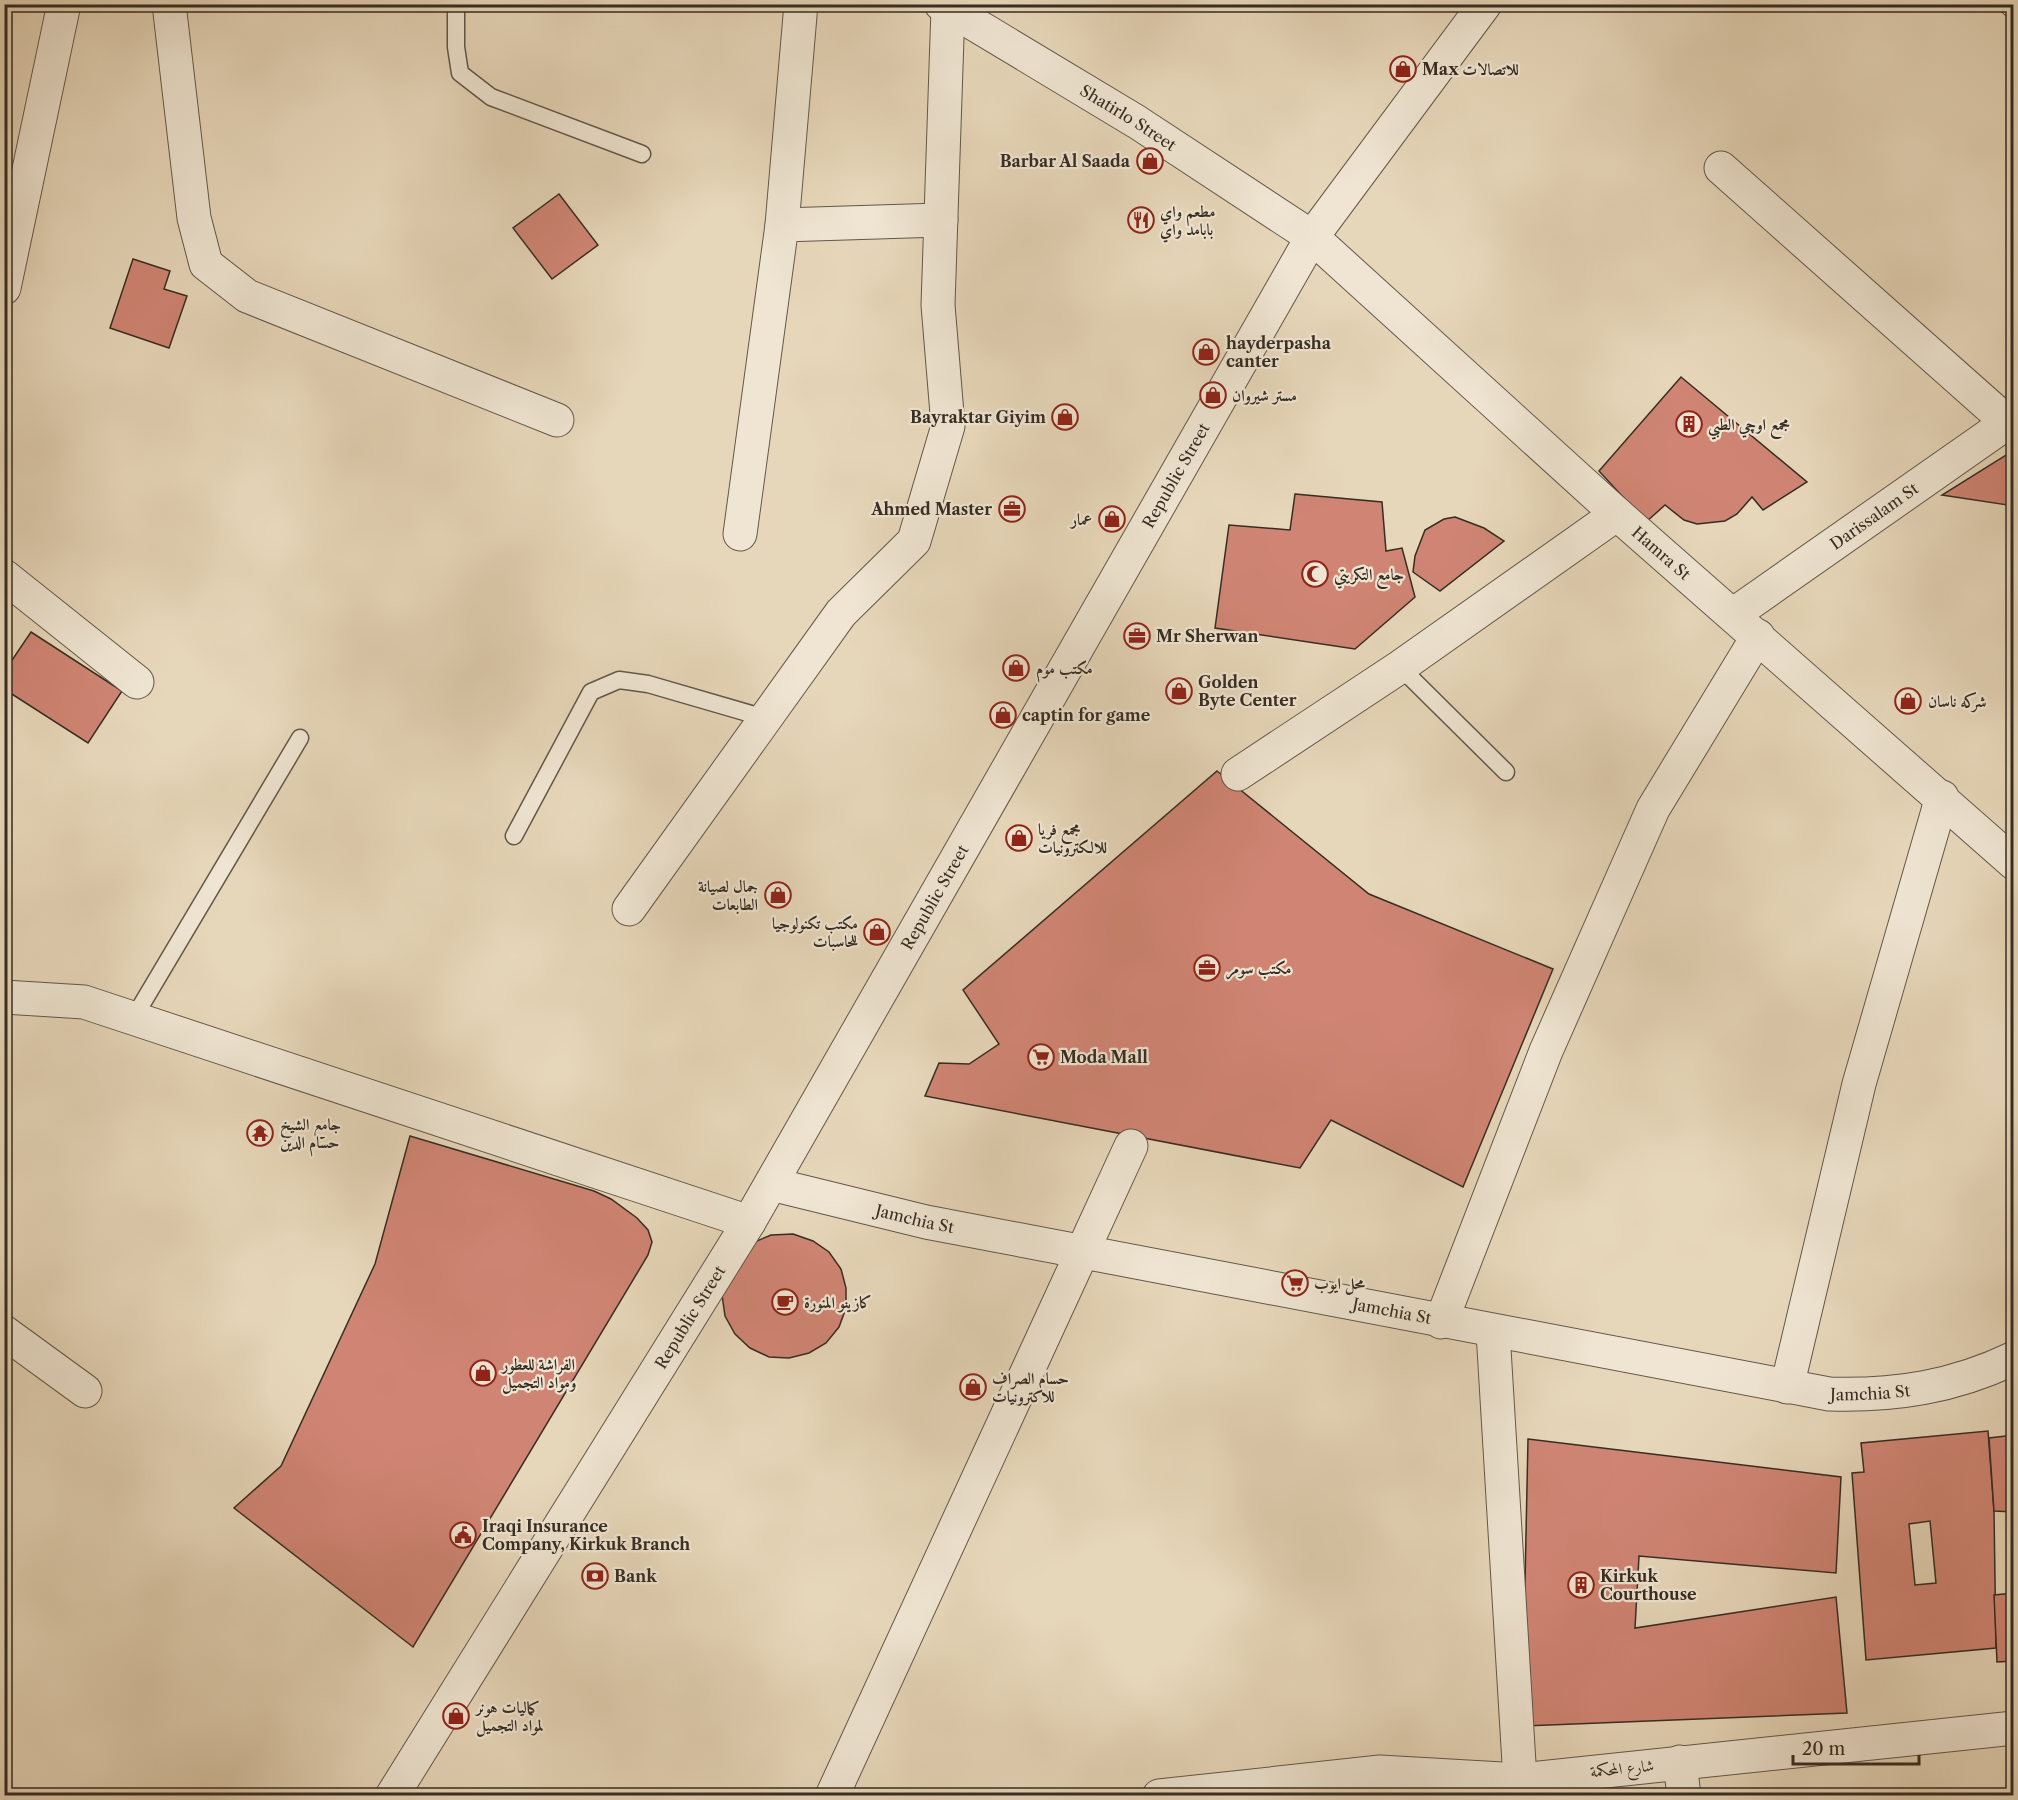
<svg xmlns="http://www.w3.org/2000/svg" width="2018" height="1800" font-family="'Libre Caslon Text',Amiri,serif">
<rect width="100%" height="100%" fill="#e7d7ba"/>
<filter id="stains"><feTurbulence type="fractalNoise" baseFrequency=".00333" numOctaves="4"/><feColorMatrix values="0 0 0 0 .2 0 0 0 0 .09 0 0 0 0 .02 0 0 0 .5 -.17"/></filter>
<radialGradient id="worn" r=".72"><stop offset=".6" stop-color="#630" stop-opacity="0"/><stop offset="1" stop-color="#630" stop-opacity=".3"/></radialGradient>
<g fill="#d08574" stroke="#362d23" stroke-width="1.5" fill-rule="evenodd">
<path d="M559,194l39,51 -46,34 -39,-51z"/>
<path d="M133,259l37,12 -6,18 23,7 -18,52 -59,-20z"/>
<path d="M1681,377l126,105 -44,28 -11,-13 -15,17 -12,7 -28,3 -13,-4 -19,-15 -19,17 -47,-51z"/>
<path d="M2014,450v56l-72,-11z"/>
<path d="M1295,494l87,8 4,49 16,-3 13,49 -60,52 -140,-21 14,-103 61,5z"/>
<path d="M1455,517l29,11 20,13 -64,50 -27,-19 2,-16 10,-26 19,-11z"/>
<path d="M31,632l91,59 -34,52 -84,-54v-17z"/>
<path d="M1217,771l152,123 184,75 -90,218 -132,-67 -31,48 -375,-72 14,-33 30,1 30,-20 -36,-54z"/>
<path d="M410,1136l184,55 17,8 26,19 11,12 4,12 -4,13 -235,392 -179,-139 47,-42 94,-202z"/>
<path d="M793,1234l20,7 16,11 12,17 5,19v20l-7,19 -13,16 -17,10 -20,5 -20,-1 -19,-9 -15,-14 -10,-18 -3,-21 30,-52 19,-8z"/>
<path d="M1988,1431l6,80 2,137 -130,12 -14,-187 12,-1 -3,-29zM1930,1521l6,62 -21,2 -6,-61z"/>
<path d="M2014,1435v77l-20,-1 -5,-73z"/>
<path d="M1528,1439l313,38 -5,96 -197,-17 -4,72 201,-31 11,116 -325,13z"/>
<path d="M2014,1593v68l-17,1 -3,-67z"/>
</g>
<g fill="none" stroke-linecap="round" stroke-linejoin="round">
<g stroke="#625849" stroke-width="19">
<g id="service">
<path d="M456,4v43l4,26 31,24 151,57"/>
<path d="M1400,667l106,105"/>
<path d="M514,836l77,-144 28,-12 29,4 117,34"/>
<path d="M133,1019l167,-281"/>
</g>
</g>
<g stroke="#625849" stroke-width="28">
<path id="pedestrian" d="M2013,4l1,1"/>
</g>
<g stroke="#625849" stroke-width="35">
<g id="minor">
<path d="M169,4l25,214 12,46 41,32 310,124"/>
<path id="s1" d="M941,4l196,118 175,115"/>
<path d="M1721,168l286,254"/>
<path d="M782,225l159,-5"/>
<path d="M4,288l60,-284"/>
<path d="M740,534l42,-309 19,-221"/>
<path d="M4,576l133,106"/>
<path id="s2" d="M1734,614l280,-196"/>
<path d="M1238,774l162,-107 217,-153"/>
<path d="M629,909l212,-296 73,-72 34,-115 -10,-121 10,-297"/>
<path d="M4,997l80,5 665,220"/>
<path id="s3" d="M771,1184l155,38 903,172c66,2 125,-7 185,-36"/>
<path d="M1441,1322l105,-271 107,-242 105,-173"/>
<path d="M4,1332l81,59"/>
<path d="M1493,1332l27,448 -3,16"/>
<path d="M1787,1387l72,-303 83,-287"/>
<path d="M1680,1762l4,34"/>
<path d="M832,1796l299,-650"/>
<path d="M1159,1796l221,-24 140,8 494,-52"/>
</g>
</g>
<g stroke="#625849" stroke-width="35">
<g id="tertiary">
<path id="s4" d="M1312,237l305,277 397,349"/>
<path id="s5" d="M392,1796l357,-574 563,-985 173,-233"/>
</g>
</g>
<use href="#service" stroke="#efe5d2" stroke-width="16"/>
<use href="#pedestrian" stroke="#efe5d2" stroke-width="26"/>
<use href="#minor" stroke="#efe5d2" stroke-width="33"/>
<use href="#tertiary" stroke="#efe5d2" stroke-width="33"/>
</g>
<defs>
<g id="shop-ring" transform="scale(1.35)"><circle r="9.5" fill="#efe5d2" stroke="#8f2418" stroke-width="1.5"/><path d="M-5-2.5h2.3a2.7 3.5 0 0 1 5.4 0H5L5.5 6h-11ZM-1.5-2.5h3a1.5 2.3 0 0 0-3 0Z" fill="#8f2418"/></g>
<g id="restaurant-ring" transform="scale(1.35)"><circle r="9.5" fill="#efe5d2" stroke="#8f2418" stroke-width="1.5"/><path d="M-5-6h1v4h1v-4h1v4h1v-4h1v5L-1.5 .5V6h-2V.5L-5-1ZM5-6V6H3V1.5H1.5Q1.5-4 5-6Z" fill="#8f2418"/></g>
<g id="building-ring" transform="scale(1.35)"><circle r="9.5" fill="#efe5d2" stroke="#8f2418" stroke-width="1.5"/><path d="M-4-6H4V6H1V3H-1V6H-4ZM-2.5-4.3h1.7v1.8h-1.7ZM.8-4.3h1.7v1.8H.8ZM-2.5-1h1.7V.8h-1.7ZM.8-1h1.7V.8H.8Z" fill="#8f2418"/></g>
<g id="office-ring" transform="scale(1.35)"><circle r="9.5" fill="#efe5d2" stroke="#8f2418" stroke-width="1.5"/><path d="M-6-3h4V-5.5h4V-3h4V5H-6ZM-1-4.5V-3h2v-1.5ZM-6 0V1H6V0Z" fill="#8f2418"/></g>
<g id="mosque-ring" transform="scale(1.35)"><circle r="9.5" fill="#efe5d2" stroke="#8f2418" stroke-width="1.5"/><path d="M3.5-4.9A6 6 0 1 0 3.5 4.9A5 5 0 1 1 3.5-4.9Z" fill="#8f2418"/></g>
<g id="supermarket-ring" transform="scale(1.35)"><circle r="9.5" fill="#efe5d2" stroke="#8f2418" stroke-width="1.5"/><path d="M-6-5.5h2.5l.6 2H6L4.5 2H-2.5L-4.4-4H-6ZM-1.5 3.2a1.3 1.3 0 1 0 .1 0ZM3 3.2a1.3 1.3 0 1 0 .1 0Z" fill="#8f2418"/></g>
<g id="temple-ring" transform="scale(1.35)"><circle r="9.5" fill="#efe5d2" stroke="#8f2418" stroke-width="1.5"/><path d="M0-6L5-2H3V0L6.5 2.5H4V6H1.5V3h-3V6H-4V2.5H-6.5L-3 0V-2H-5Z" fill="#8f2418"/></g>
<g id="cafe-ring" transform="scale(1.35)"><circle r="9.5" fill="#efe5d2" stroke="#8f2418" stroke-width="1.5"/><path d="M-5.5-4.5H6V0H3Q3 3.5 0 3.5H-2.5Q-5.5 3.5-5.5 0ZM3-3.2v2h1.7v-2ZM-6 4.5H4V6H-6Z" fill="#8f2418"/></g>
<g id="civic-ring" transform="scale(1.35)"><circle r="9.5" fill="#efe5d2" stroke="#8f2418" stroke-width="1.5"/><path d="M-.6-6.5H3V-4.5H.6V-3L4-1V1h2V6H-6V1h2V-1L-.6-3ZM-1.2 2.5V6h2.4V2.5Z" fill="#8f2418"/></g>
<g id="bank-ring" transform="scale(1.35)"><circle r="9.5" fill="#efe5d2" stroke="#8f2418" stroke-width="1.5"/><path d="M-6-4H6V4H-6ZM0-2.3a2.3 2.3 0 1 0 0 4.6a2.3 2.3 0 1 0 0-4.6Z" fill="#8f2418"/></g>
</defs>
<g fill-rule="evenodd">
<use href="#shop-ring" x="1403" y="69"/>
<use href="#shop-ring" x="1150" y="161"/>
<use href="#restaurant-ring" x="1141" y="220"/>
<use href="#shop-ring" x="1206" y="352"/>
<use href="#shop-ring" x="1213" y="395"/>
<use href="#shop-ring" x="1065" y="417"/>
<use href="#building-ring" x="1689" y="424"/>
<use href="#office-ring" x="1012" y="509"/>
<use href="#shop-ring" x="1112" y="519"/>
<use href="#mosque-ring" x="1315" y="574"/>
<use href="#office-ring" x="1137" y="636"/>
<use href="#shop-ring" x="1016" y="668"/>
<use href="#shop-ring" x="1179" y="691"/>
<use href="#shop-ring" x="1908" y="701"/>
<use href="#shop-ring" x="1003" y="715"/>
<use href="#shop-ring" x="1019" y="838"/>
<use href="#shop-ring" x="778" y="895"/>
<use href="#shop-ring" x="877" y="932"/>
<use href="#office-ring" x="1207" y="968"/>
<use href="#supermarket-ring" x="1041" y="1057"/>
<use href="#temple-ring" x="260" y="1133"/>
<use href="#supermarket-ring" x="1295" y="1283"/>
<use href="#cafe-ring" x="785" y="1302"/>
<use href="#shop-ring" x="483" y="1373"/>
<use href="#shop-ring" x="973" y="1387"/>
<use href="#civic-ring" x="463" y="1535"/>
<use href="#bank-ring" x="595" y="1576"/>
<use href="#building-ring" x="1581" y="1585"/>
<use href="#shop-ring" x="456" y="1716"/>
</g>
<g text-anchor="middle" stroke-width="4.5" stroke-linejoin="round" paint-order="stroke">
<g font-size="16" font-weight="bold" fill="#362d23" stroke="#efe5d2" text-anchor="start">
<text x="1422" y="75">Max للاتصالات</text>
<text x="1130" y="167" text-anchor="end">Barbar Al Saada</text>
<text x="1160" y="217">مطعم واي<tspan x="1160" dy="18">بابامد واي</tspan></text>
<text x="1226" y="349">hayderpasha<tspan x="1226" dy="18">canter</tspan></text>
<text x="1232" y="401">مستر شيروان</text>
<text x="1046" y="423" text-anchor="end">Bayraktar Giyim</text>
<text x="1708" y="430">مجمع اوچي الطبي</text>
<text x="992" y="515" text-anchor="end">Ahmed Master</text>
<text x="1092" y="525" text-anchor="end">عمار</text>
<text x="1334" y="580">جامع التكريتي</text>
<text x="1156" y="642">Mr Sherwan</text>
<text x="1036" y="674">مكتب موم</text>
<text x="1198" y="688">Golden<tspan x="1198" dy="18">Byte Center</tspan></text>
<text x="1928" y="707">شرکە ناسان</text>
<text x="1022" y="721">captin for game</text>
<text x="1038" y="835">مجمع فريا<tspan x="1038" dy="18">للالكترونيات</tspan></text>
<text x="758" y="892" text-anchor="end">جمال لصيانة<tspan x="758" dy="18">الطابعات</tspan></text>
<text x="858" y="929" text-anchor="end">مكتب تكنولوجيا<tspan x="858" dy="18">للحاسبات</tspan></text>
<text x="1226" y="974">مكتب سومر</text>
<text x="1060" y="1063">Moda Mall</text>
<text x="280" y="1130">جامع الشيخ<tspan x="280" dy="18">حسام الدين</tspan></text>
<text x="1314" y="1289">محل ايوب</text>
<text x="804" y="1308">كازينو المنورة</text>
<text x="502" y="1370">الفراشة للعطور<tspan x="502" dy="18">ومواد التجميل</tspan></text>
<text x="992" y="1384">حسام الصراف<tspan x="992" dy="18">للاكترونيات</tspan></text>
<text x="482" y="1532">Iraqi Insurance<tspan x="482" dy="18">Company, Kirkuk Branch</tspan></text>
<text x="614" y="1582">Bank</text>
<text x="1600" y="1582">Kirkuk<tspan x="1600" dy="18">Courthouse</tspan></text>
<text x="476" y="1713">كماليات هونر<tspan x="476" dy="18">لمواد التجميل</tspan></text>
</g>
<g font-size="16" fill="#362d23" stroke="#efe5d2">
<text dy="6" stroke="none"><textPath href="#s1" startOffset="219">Shatirlo Street</textPath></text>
<text dy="6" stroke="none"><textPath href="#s5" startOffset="1536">Republic Street</textPath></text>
<text dy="6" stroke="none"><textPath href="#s2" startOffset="171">Darissalam St</textPath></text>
<text dy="6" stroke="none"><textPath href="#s4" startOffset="471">Hamra St</textPath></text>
<text dy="6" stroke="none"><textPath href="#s5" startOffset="1050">Republic Street</textPath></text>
<text dy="6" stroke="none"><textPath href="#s3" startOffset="148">Jamchia St</textPath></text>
<text dy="6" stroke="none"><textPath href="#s3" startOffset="634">Jamchia St</textPath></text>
<text dy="6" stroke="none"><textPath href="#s5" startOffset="564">Republic Street</textPath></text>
<text dy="6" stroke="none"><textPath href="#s3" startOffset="1120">Jamchia St</textPath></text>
<text transform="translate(1622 1768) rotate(-6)" y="6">شارع المحكمة</text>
</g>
</g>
<rect width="2018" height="1800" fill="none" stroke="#e7d7ba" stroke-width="24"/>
<rect x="6" y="6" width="2006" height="1788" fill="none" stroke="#362d23" stroke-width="3"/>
<rect x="12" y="12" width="1994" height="1776" fill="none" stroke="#362d23" stroke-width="1.5"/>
<path d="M1793 1755v9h126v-9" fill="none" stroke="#362d23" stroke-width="3"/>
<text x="1802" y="1755" font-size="18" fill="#362d23" stroke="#efe5d2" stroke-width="4.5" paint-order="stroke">20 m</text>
<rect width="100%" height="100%" filter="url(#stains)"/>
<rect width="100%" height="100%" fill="url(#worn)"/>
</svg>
